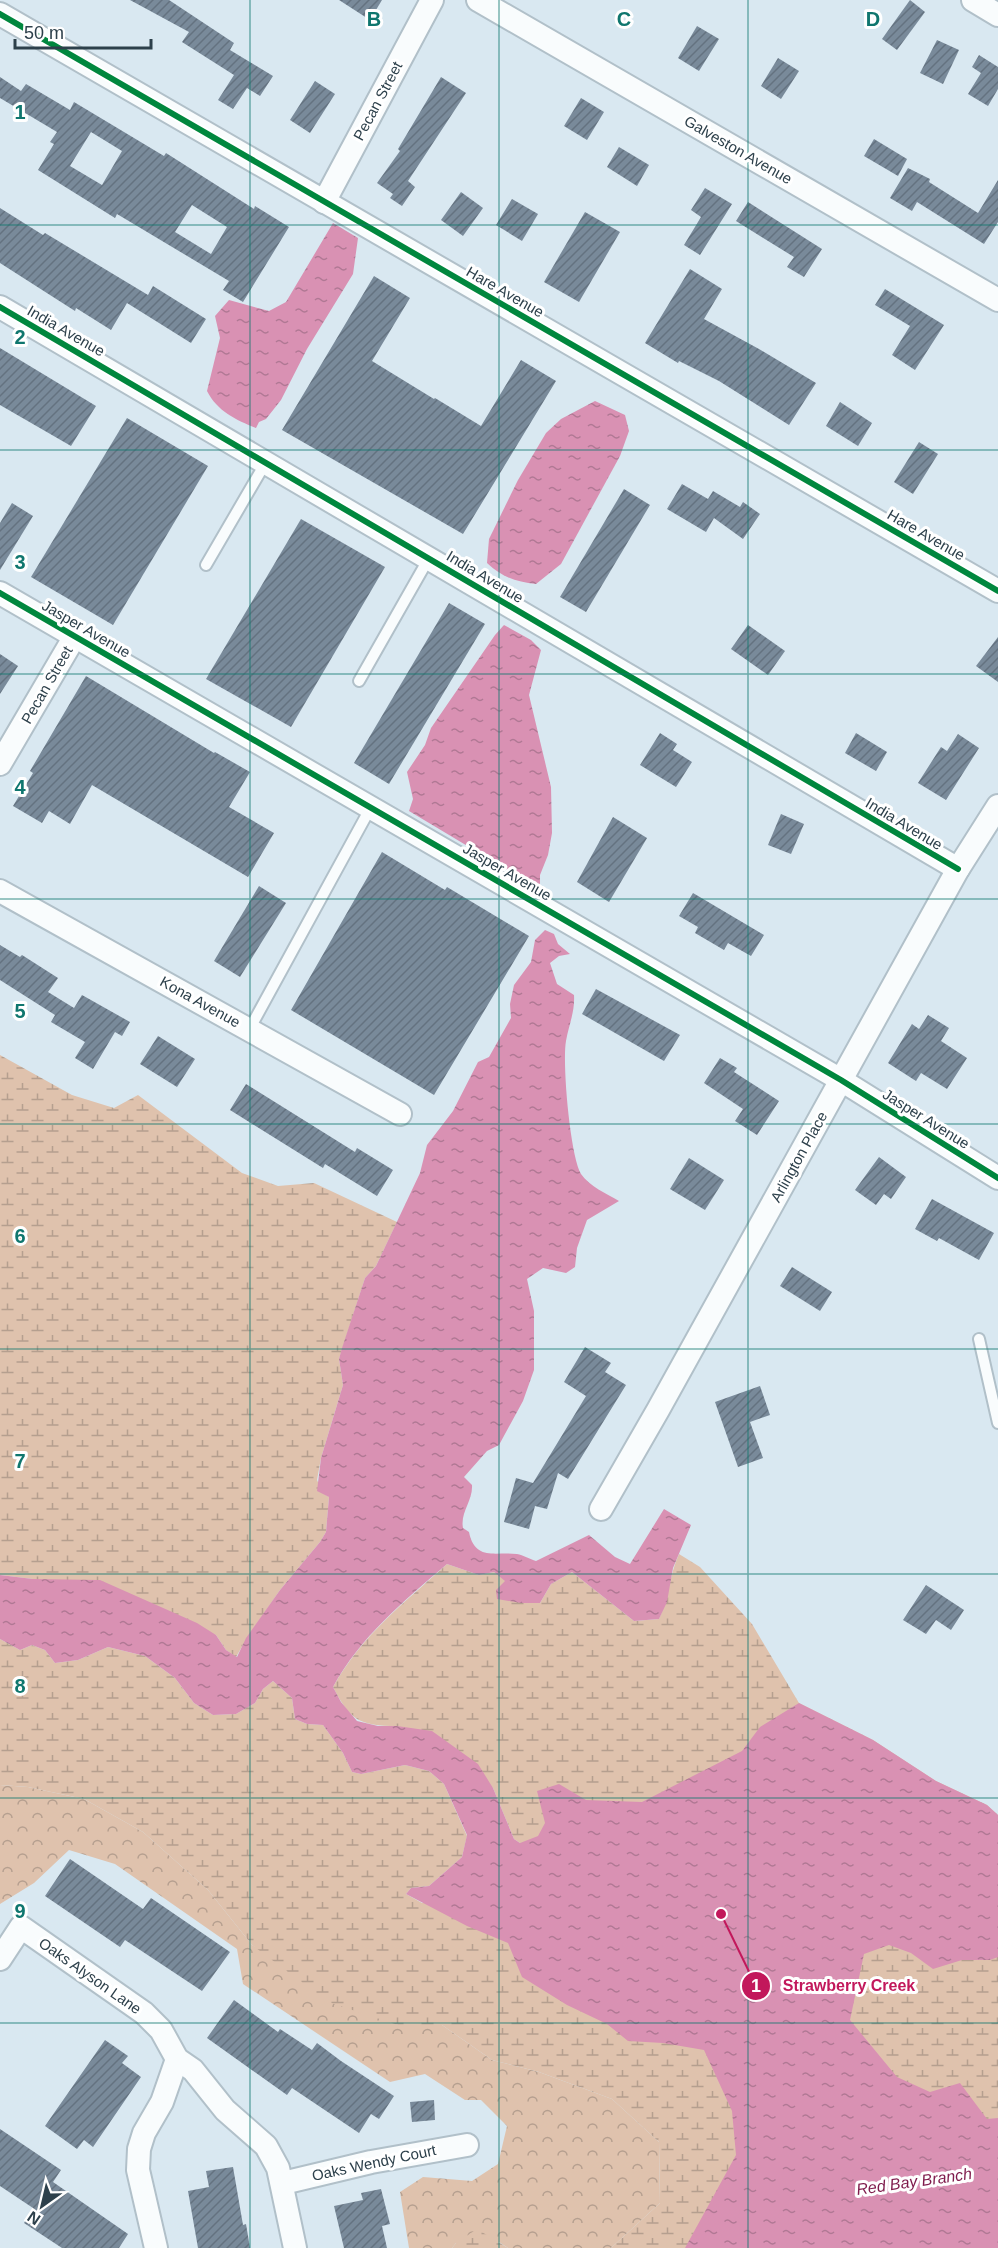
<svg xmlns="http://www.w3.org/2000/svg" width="998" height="2248" font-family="Helvetica,sans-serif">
<defs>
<pattern id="forest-crowns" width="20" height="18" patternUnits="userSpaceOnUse" patternTransform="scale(1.5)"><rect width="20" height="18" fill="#dfc2ad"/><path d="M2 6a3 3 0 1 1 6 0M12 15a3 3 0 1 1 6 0" fill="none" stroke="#b59f8f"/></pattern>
<pattern id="wetland-marsh" width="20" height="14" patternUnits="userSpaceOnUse" patternTransform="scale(1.5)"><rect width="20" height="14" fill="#dfc2ad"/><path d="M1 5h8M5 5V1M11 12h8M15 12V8" fill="none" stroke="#b59f8f"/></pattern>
<pattern id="water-ripples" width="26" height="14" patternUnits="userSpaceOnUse" patternTransform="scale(1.5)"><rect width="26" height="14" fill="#d991b3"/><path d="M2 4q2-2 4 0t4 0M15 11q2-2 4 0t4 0" fill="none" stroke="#b07894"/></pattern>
<pattern id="building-hatch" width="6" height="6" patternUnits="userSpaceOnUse" patternTransform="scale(1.5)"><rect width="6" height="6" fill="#798a9a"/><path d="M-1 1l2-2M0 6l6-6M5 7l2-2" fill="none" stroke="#647280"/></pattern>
</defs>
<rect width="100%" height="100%" fill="#d9e8f1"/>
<path fill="url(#forest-crowns)" d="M0,1785l28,2 56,12 59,33 65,58 44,55 146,80h44l50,35 47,12 73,27 47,43 1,61 -49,45h-103l-9,-6 -43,1 -4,5h-43l-9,-56 23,-15 49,4 26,-17 9,-38 -26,-26h-16l-40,-26 -35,8 -147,-98 -6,-35 -122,-85 -46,-14 -35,33 -34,21z"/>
<g fill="url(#wetland-marsh)">
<path d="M0,1055l72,40 42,13 24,-13 104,78 36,13 36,-3 83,39 -21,44 -11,12 -26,81 4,26 -22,73 -4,22 6,13 6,4 -3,35 -6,10 -40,48 -33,48 -11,19 -10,-7 -10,-15 -183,-56 -33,-4z"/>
<path d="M679,1554l21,13 52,57 47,79 74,37 63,41 51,24 11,10 -478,28 -6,-4 -21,-51 -96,-62c-38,0 -47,-6 -64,-39 30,-53 70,-83 114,-123l32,11 15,-3 46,31 11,-19 21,-12 62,49 25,-2c10,-21 10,-43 20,-65z"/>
<path d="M0,1639l20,11 12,-5 13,5 10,13 23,-3 30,-13 37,9 30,22 19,25 19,12 23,-1 19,-11 8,-14 10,-8 19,17 3,21 12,5 16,1 20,28 9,19 9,2 44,-9 24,6 15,13 23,52 -5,21 -33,29 -18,2 -5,6 16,9 576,-26v280l-202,91h-185l49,-45 -1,-61 -47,-43 -73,-27 -47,-12 -50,-35h-44l-70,-23 -76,-57 -44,-55 -65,-58 -59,-33 -56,-12 -28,-2z"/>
<path d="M477,2229l31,19h-56l4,-5z"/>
</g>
<g fill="url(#water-ripples)">
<path d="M333,223l25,15 -5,36 -46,75 -26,51 -15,19 -7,3 -3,6c-20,-8 -39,-17 -49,-37l13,-53 -5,-22 14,-16 40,11 17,-9z"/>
<path d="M595,401l30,14 4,16 -9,25 -59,108 -25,20c-20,-2 -34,-7 -49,-21l2,-24 29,-59 28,-47 15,-14z"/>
<path d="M504,625l27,15 10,10 -12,45 22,92 1,46 -4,22 -8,20v12l-6,1 -18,-13 -107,-64 4,-12 -6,-27 18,-27 6,-17 64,-93z"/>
<path d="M545,930l9,4 4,10 12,10 -11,2 -9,7 7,21 17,11c1,17 -5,29 -8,46 -4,21 4,114 15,133 8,12 26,20 38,27l-32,19 -10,28 -2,19 -9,6 -23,-5 -16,11 7,32v59l-11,31 -24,44 -12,6 -23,26 8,8c1,16 -12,27 -9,43l6,4c6,30 28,19 48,22 6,1 13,5 19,7l53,-26 26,22 15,7 34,-55 27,16 -18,43 -6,34 -8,17 -25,2 -62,-49 -21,12 -11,19h-19l-24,-4 -1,-9 9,-9 -11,-9 -15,3 -32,-11c-43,37 -87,73 -114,123l8,15 16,19 21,5h19l35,5 46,33 15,24 21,51 6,4 18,-7 7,-13 -8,-32 22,-7 27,16 56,2 100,-51 18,-24 39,-24 74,37 63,41 51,24 11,10v142l-8,3h-28l-29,9 -22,-16 -22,-8 -25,9 -14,66 47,57 33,15 30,-9 27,36 11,-1v130h-313l51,-93 -4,-44 -28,-61 -41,-7 -35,-2 -21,-17 -40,-19 -45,-28 -14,-34 -41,-17 -61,-32 5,-6 18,-2 33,-29 5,-22 -23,-51 -15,-13 -24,-6 -44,9 -9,-2 -9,-19 -20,-28 -16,-1 -12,-5 -3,-21 -19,-17 -10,8 -8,14 -19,11 -23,1 -19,-12 -19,-25 -30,-22 -37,-9 -30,13 -23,3 -10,-13 -13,-5 -12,5 -20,-11v-64l33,4 67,1 97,43 19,12 10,15 11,7 9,-19 34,-48 40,-48 6,-10 3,-35 -12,-6 4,-33 22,-73 -4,-26 3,-11 23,-70 11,-12 44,-93 7,-28 26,-34 25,-49 11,-5 22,-39 -1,-14 4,-19 17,-23 4,-22z"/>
</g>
<g fill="url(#building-hatch)" fill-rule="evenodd">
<path d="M130,0h39l65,43 -4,7 43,26 -13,20 -13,-8 -14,21 -15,-9 16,-25 -52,-33 7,-10z"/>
<path d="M339,0h43l-12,20z"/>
<path d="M910,0l15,12 -28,38 -15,-11z"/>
<path d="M697,26l22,13 -20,32 -21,-13z"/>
<path d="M937,40l22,10 -16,34 -23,-11z"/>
<path d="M979,55l19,12v22l-10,17 -20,-12 13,-21 -9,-6z"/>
<path d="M778,58l21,13 -18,28 -20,-13z"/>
<path d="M0,77l21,14 5,-7 44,26 4,-8 90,54 2,-3 88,56 1,-3 34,21 -46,75 -20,-12 6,-9 -112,-67 -2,4 -77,-48 16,-26 -4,-2 7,-10 -57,-34zM91,132l31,19 -20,34 -32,-19zM192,205l35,22 -16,27 -36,-22z"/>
<path d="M441,77l25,16 -58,88 7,6 -13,19 -12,-8 3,-4 -16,-11 23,-32 -2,-2z"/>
<path d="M315,81l20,13 -25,39 -20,-13z"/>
<path d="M581,98l23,14 -17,28 -23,-14z"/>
<path d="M874,139l33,20 -9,17 -34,-20z"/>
<path d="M619,147l30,18 -12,21 -30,-19z"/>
<path d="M908,168l22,11 -1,3 49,31 20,-33v42l-14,22 -67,-42 -5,9 -22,-13z"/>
<path d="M705,188l27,16 -32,51 -16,-10 17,-28 -10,-7z"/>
<path d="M461,192l22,16 -20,28 -22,-16z"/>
<path d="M512,199l26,15 -16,27 -26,-16z"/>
<path d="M748,202l74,47 -18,28 -17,-10 7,-10 -58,-36z"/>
<path d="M0,208l43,27 2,-2 103,62 5,-9 53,33 -15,24 -64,-40 -16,27 -35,-22 -1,3 -75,-48z"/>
<path d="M585,212l35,20 -41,70 -35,-20z"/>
<path d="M690,269l32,20 -18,30 55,30 57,34 -27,42 -70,-44 -40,-20 -1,2 -33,-20z"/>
<path d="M374,276l36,22 -38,63 62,38 1,-1 46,28 40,-66 35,21 -93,153 -181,-104z"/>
<path d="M885,289l59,36 -29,45 -23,-15 18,-29 -35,-21z"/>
<path d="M0,348l96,58 -25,40 -71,-41z"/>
<path d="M840,402l32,21 -14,23 -32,-20z"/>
<path d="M127,418l81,48 -95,159 -82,-48z"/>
<path d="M919,442l19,12 -25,40 -19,-12z"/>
<path d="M682,484l26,15 5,-8 27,16 3,-5 17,12 -17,25 -29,-21 -8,14 -39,-23z"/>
<path d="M624,489l26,16 -64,107 -26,-15z"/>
<path d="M12,503l21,13 -33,54v-47z"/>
<path d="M301,519l84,48 -94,160 -85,-48z"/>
<path d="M449,603l36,21 -96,160 -35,-21z"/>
<path d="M748,625l37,26 -17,24 -37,-26z"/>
<path d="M998,637v45l-22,-16z"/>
<path d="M0,654l18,12 -18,28z"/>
<path d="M86,676l128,77 1,-1 35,20 -21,35 45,26 -26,44 -156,-92 -22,39 -21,-13 -7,12 -29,-17 20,-33 -3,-2z"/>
<path d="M660,733l17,11 -4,6 19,12 -16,25 -36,-22z"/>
<path d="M856,733l31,19 -11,19 -31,-18z"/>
<path d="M958,734l21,14 -33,52 -28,-17 23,-36 6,4z"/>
<path d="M781,814l23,10 -13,30 -23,-9z"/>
<path d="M613,817l34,21 -38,64 -32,-20z"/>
<path d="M382,852l63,38 2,-3 82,49 -95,159 -143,-85z"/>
<path d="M259,886l27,17 -46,74 -26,-16z"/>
<path d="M693,893l71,42 -13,21 -23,-13 -4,7 -29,-17 3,-6 -19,-11z"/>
<path d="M0,945l20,12 2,-2 36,23 -10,14 26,16 8,-13 48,27 -8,14 -7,-4 -22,37 -18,-11 10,-16 -34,-20 4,-7 -55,-35z"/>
<path d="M596,989l84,46 -16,26 -82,-47z"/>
<path d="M928,1015l21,13 -8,13 26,17 -20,31 -26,-16 -5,8 -28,-18 24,-39 7,5z"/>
<path d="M158,1036l37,23 -18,28 -37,-23z"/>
<path d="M720,1058l17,10 -3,4 45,29 -22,34 -22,-14 8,-12 -39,-26z"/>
<path d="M246,1084l109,68 2,-4 36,22 -16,26 -52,-32 -2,4 -93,-58z"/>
<path d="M879,1157l27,20 -15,22 -7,-5 -8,11 -21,-15z"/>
<path d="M689,1158l35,22 -19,30 -35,-21z"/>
<path d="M932,1199l62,34 -15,27 -40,-22 -2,3 -22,-12z"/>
<path d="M792,1267l40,25 -12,19 -40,-25z"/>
<path d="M585,1347l26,16 -6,9 21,13 -58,94 -10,-6 -11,36 -12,-3 -6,23 -25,-7 12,-44 17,5 53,-87 -22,-14z"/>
<path d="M760,1386l10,29 -20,7 13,36 -25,9 -23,-65z"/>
<path d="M926,1585l38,25 -13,20 -15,-10 -10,14 -23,-14z"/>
<path d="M70,1859l73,50 8,-11 79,54 -28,39 -77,-51 -5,7 -75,-51z"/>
<path d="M234,2000l44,32 2,-3 32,21 5,-7 24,18 53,35 -15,23 -8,-5 -12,19 -67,-45 -5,7 -80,-57z"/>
<path d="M105,2040l23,16 -6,7 19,14 -48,70 -9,-7 -7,9 -32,-23z"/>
<path d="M434,2100l1,20 -23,2 -2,-20z"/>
<path d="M0,2129l61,41 -8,12 75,52 -9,14h-57l-38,-25 9,-15 -33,-22z"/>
<path d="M233,2167l10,58 3,-1 4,24h-52l-10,-57 21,-4 -3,-16z"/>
<path d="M381,2189l9,35 -8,2 5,22h-43l-10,-42 29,-6 -2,-7z"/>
</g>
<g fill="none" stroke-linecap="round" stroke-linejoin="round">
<g stroke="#b1c0c9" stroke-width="14">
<g id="service">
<path d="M206,565l60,-103"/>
<path d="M359,681l70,-123"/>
<path d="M249,1030l122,-223"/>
<path d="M979,1339l19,84"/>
</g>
</g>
<g stroke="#b1c0c9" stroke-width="26">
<g id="minor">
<path d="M478,0l520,300"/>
<path d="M973,0l25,15"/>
<path d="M0,14l998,577"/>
<path d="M324,202l108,-202"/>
<path d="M0,307l958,562"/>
<path d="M0,593l841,487 157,98"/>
<path d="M0,764l75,-128"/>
<path d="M0,891l400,223"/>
<path d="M601,1509l57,-99 300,-541 40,-63"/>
<path d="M0,1959l21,-32 123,86 17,17 16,29 16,11 32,40 41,36 12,22 17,80"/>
<path d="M283,2183l88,-21 96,-17"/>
<path d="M156,2248l-18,-78 1,-21 5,-16 18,-31 15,-43"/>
</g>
</g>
<use href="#service" stroke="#f9fcfd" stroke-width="10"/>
<use href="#minor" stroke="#f9fcfd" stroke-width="22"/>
<g stroke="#fff" stroke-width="10">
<g id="cycleway">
<path d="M0,14l998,577"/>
<path d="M0,307l958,562"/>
<path d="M0,593l841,487 157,98"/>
</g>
</g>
<use href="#cycleway" stroke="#00873e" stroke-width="6"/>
</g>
<path fill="none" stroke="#0f766e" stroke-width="1.5" stroke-opacity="0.55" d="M250,0v2248M499,0v2248M748,0v2248M0,225h998M0,450h998M0,674h998M0,899h998M0,1124h998M0,1349h998M0,1574h998M0,1798h998M0,2023h998"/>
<g text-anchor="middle" stroke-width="6" stroke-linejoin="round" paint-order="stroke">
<g font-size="15" fill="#2d404b" stroke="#fff">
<text transform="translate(378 101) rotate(-62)" y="5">Pecan Street</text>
<text transform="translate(738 150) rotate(30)" y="5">Galveston Avenue</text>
<text transform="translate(505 292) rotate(30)" y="5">Hare Avenue</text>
<text transform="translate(66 331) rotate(30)" y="5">India Avenue</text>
<text transform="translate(926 535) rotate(30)" y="5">Hare Avenue</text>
<text transform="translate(485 577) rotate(31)" y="5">India Avenue</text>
<text transform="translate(86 629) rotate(30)" y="5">Jasper Avenue</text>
<text transform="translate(47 685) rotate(-60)" y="5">Pecan Street</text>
<text transform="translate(904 824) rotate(31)" y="5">India Avenue</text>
<text transform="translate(507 872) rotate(30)" y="5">Jasper Avenue</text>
<text transform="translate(200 1002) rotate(29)" y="5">Kona Avenue</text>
<text transform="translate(926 1119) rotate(32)" y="5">Jasper Avenue</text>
<text transform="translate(799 1157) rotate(-61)" y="5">Arlington Place</text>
<text transform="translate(90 1976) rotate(35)" y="5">Oaks Alyson Lane</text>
<text transform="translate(374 2163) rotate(-12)" y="5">Oaks Wendy Court</text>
</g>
<g font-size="16" font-style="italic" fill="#7f1b4c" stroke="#fff">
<text transform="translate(914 2181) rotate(-8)" y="6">Red Bay Branch</text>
</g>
</g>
<g font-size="20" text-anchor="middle" font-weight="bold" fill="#0f766e" stroke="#fff" stroke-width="6" stroke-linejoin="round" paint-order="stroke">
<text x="374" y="26">B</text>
<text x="624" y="26">C</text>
<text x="873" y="26">D</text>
<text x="20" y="119">1</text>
<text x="20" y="344">2</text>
<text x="20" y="569">3</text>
<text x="20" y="794">4</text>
<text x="20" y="1018">5</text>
<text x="20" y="1243">6</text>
<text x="20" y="1468">7</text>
<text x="20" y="1693">8</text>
<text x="20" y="1918">9</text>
</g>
<path fill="none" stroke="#c2185b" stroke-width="2" d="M721 1914L756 1986"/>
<g fill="#c2185b" stroke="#fff" stroke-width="2">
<circle cx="721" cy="1914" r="6"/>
<circle cx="756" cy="1986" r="15"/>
</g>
<g font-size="18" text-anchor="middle" font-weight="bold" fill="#fff">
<text x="756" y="1992">1</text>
</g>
<g font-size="16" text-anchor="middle" font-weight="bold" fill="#c2185b" stroke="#fff" stroke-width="6" stroke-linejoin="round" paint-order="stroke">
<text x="849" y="1991">Strawberry Creek</text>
</g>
<g transform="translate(42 2206) rotate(214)" stroke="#ffffff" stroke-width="4.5" paint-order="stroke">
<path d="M0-4.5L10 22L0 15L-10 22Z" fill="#2d404b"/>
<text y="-9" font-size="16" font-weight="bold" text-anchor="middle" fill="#2d404b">N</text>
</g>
<path d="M15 39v9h136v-9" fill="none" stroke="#2d404b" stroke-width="3"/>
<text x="24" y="39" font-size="18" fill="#2d404b" stroke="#ffffff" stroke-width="4.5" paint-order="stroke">50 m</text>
</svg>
